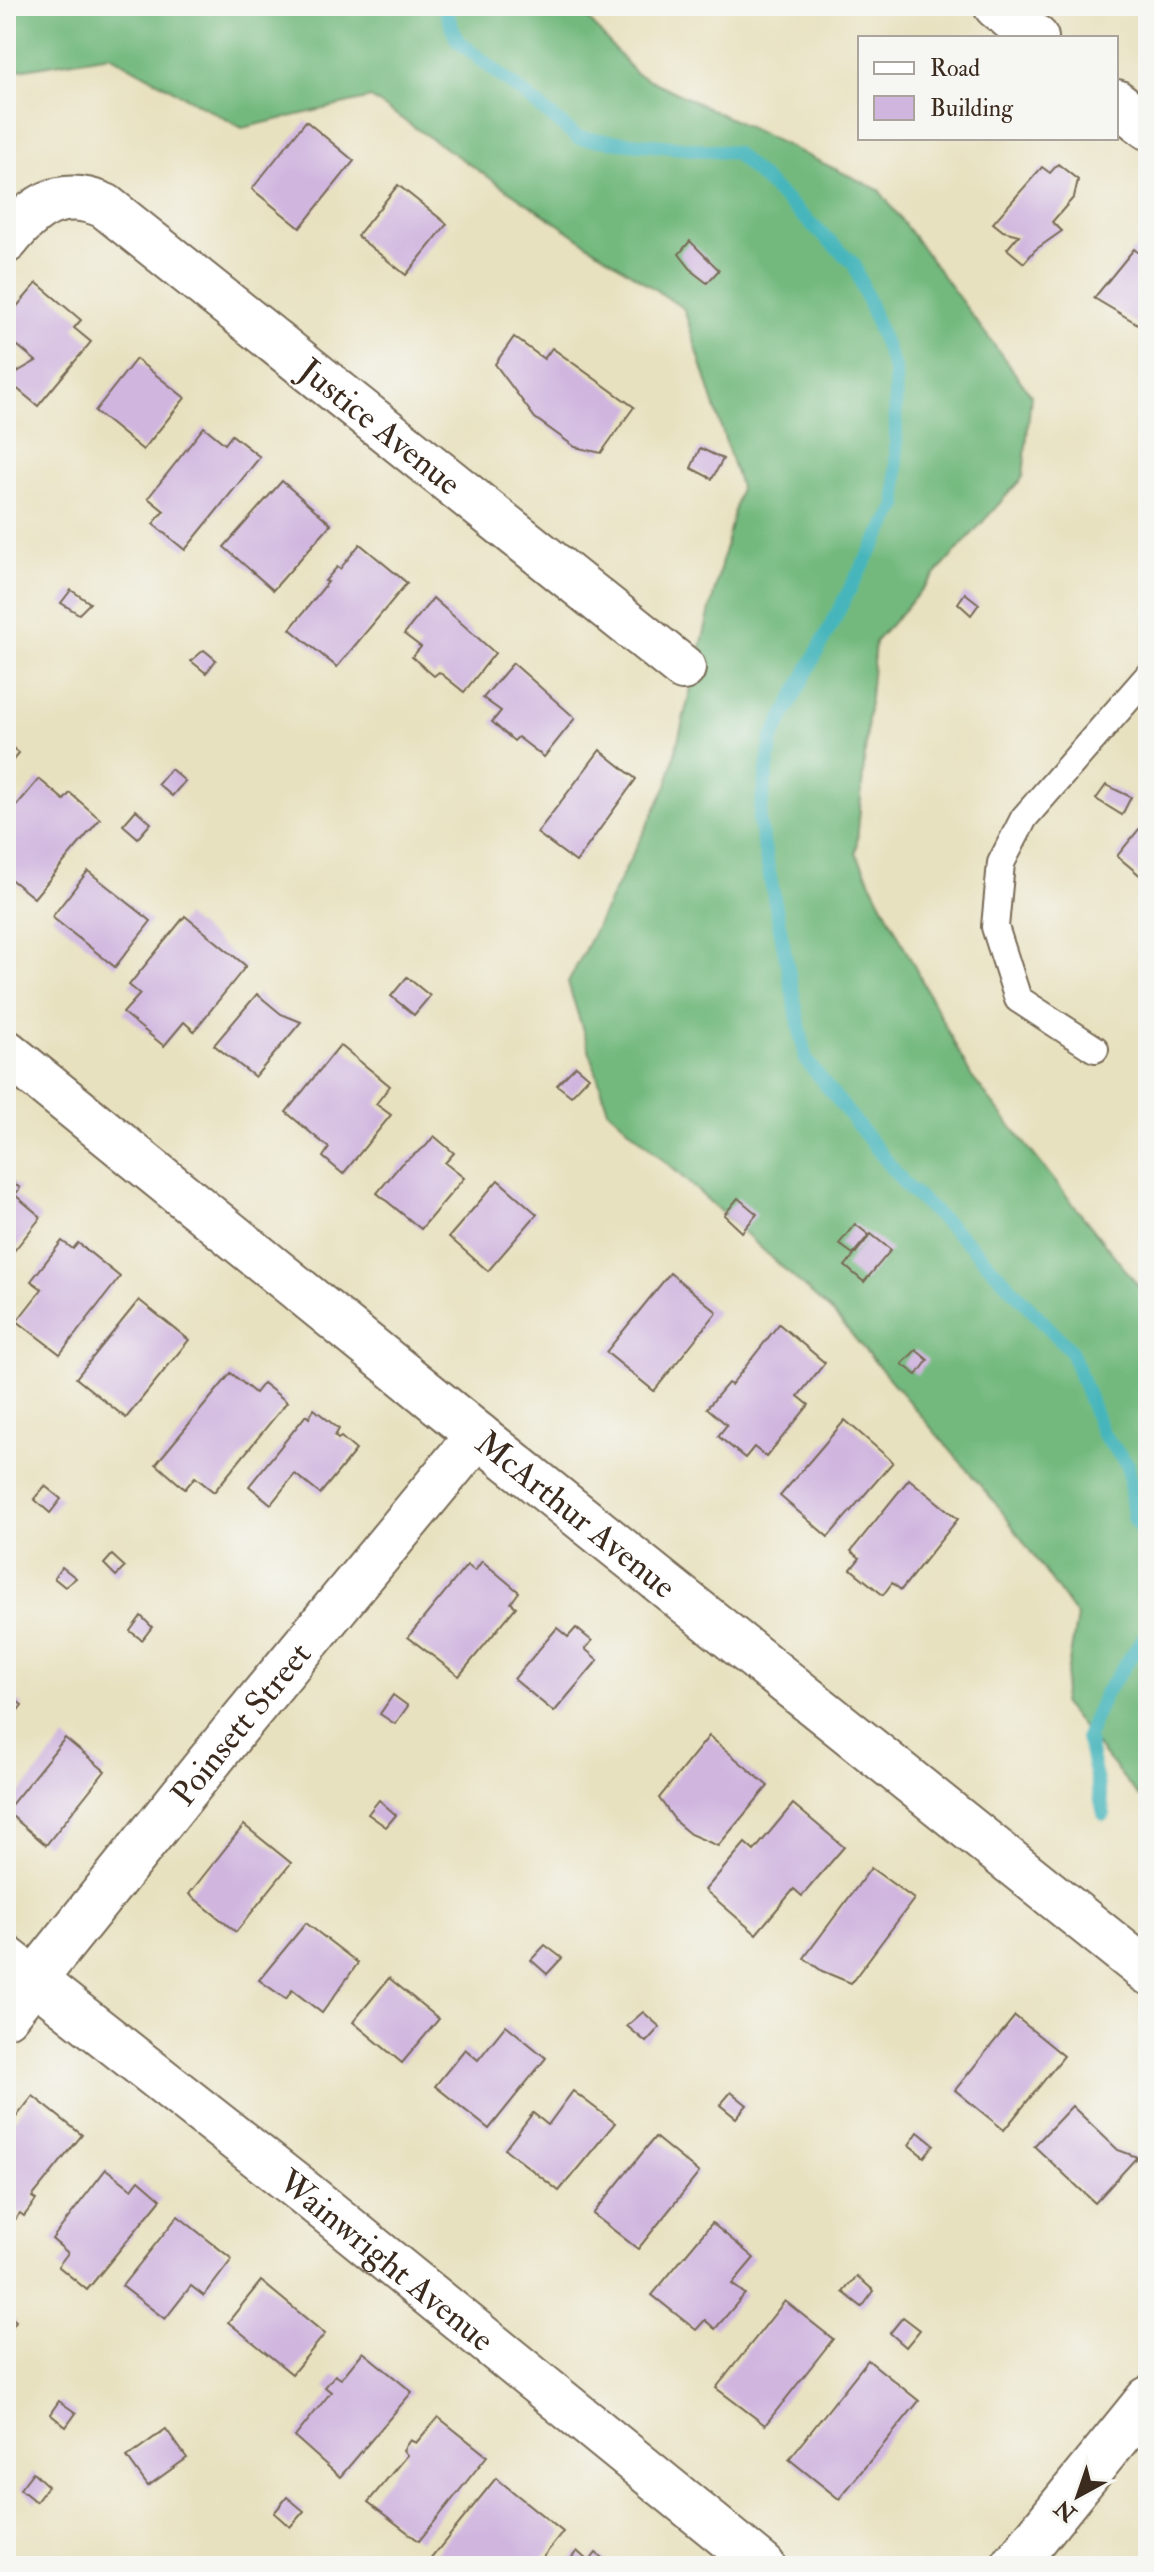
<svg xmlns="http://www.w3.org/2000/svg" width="1154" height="2572" font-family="'IM FELL Double Pica',serif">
<rect width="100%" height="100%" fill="#f6f6f2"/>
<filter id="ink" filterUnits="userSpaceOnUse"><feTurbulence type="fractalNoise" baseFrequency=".0125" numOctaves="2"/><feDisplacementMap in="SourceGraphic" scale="16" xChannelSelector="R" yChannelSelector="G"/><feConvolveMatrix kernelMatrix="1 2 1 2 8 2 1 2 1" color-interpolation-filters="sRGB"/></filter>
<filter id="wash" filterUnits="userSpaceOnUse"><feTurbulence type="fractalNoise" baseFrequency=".006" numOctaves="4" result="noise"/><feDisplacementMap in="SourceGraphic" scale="32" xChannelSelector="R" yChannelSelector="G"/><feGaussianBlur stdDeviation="1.8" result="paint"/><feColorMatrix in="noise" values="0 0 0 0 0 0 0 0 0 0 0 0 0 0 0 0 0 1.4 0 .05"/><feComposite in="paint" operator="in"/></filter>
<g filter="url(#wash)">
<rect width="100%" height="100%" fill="#e8e1bf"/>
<path fill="#73b97e" stroke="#57724e" stroke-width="2" d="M6,6h571l58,67 244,117 152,205 -8,82 -148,165 -19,211 115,223 177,222v503l-10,-5 -76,-93 15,-86 -79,-111 -164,-192 -226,-204 -40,-127 99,-197 73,-299 -56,-178 -313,-211 -129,30 -132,-73 -104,17z"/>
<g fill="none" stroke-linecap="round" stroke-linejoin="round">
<g stroke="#46b6bc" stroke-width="14">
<path d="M444,6l13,34 121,98 157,15 119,111 41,107 2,135 -43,75 -82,158 -13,82 47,239 102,128 63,58 100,105 31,82 26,32 6,53 14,22"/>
<path d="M1104,1814l-17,-77 17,-42 44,-63"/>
</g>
</g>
<g id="blocks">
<g fill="#d0b6df">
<path d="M306,121l48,40 -54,67 -48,-39z"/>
<path d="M1058,164l20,16 -4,17 -22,25 10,9 -27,19 -11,13 -17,-14 12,-14 -16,-4 -10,-8 49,-56 8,6z"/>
<path d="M398,185l49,39 -41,51 -49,-39z"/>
<path d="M690,241l29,29 -12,13 -13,-10 -15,-19z"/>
<path d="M1134,249l14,12v69l-54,-32z"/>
<path d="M37,283l44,37 -7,8 17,14 -53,64 -29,-24 10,-11 17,-10 -30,-25v-17z"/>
<path d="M514,337l30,22 8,-11 82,59 -33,46 -26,-6 -40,-29 -40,-54z"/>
<path d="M136,359l49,39 -42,52 -48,-39z"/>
<path d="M204,427l21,17 7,-9 28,22 -75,93 -32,-26 11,-13 -16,-13z"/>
<path d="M700,448l23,11 -11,20 -21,-11z"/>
<path d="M282,481l49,43 -58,66 -49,-43z"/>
<path d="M360,544l47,39 -70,84 -47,-38 38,-47 -3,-1 12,-14 3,2z"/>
<path d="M71,590l19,13 -11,11 -18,-11z"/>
<path d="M965,593l14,11 -8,11 -13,-12z"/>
<path d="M433,598l62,55 -31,39 -25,-20 -5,4 -22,-19 9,-10 -17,-13z"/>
<path d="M204,650l12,10 -10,13 -15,-12z"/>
<path d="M513,663l62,55 -31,39 -26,-20 -4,4 -22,-19 9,-11 -18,-13z"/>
<path d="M6,742l13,11 -13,15z"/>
<path d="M600,750l36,29 -60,83 -39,-29z"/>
<path d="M171,769l14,12 -13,15 -14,-12z"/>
<path d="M39,779l25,21 6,-7 30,26 -66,79 -26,-21 -2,2v-61z"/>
<path d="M1106,785l25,12 -9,18 -26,-16z"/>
<path d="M136,810l15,13 -13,15 -15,-13z"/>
<path d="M1148,818v64l-31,-26z"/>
<path d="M88,871l63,50 -36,46 -63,-50z"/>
<path d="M185,916l61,50 -52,65 -10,-9 -20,24 -41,-33 17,-19 -11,-9z"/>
<path d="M407,977l23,19 -16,19 -23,-19z"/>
<path d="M257,994l24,20 20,8 -46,55 -41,-32z"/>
<path d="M340,1045l50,41 -14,18 15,11 -48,59 -20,-17 6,-9 -43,-36z"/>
<path d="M576,1066l13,11 -18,19 -14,-11z"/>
<path d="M434,1136l20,17 -9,10 19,15 -43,51 -44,-36 24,-29 25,-18z"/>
<path d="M6,1177l14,11 -5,7 26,22 -35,44z"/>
<path d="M498,1180l39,34 -49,57 -39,-34z"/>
<path d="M738,1198l19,16 -15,18 -18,-17z"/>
<path d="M855,1224l14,11 -16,19 -14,-10z"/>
<path d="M871,1234l20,16 -27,32 -19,-16z"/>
<path d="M62,1241l11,8 5,-6 42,34 -60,77 -43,-33 25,-32 -11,-8z"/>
<path d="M670,1273l47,39 -63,79 -48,-39z"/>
<path d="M139,1300l50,40 -63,78 -50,-40z"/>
<path d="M779,1324l46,39 -27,33 11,9 -43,52 -12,-10 -9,11 -27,-22 9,-11 -20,-17 21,-25 3,2z"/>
<path d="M916,1350l12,10 -11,15 -15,-11z"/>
<path d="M231,1373l24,20 8,-10 24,19 -73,90 -19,-15 -10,12 -29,-25z"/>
<path d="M314,1409l25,20 -4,7 3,3 3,-2 15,13 -36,44 -25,-20 -24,30 -22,-18 57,-71 3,3z"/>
<path d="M845,1420l48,42 -65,75 -48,-41z"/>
<path d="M909,1479l49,40 -57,71 -9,-7 -9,12 -32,-26 9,-11 -9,-7z"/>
<path d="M45,1486l16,13 -11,14 -16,-14z"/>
<path d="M112,1555l13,12 -9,9 -12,-12z"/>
<path d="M482,1561l37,31 -8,11 5,4 -57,69 -51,-39 59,-72 8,6z"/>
<path d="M62,1567l14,11 -11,9 -11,-9z"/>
<path d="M141,1616l11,11 -10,13 -12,-9z"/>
<path d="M557,1628l11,9 8,-9 16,13 -7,8 13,11 -44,52 -40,-33z"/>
<path d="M6,1693l16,12 -16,21z"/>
<path d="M393,1695l15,11 -13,18 -15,-10z"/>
<path d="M709,1736l59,50 -50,60 -28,-12 -13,-11 -18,-25z"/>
<path d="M65,1738l40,33 -59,74 -40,-34z"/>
<path d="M379,1800l17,15 -10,12 -18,-13z"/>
<path d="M793,1804l51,43 -42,49 -8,-7 -38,45 -51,-44 40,-47 9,8z"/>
<path d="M244,1825l47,38 -55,69 -47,-38z"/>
<path d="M871,1868l43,31 -63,84 -29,-12 -18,-13z"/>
<path d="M306,1923l52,40 -36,50 -30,-23 -6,9 -27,-19z"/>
<path d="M545,1945l17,13 -15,16 -16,-14z"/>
<path d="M389,1978l50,41 -37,44 -49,-41z"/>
<path d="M643,2012l17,15 -14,15 -19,-16z"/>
<path d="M1015,2016l49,40 -60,74 -49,-40z"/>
<path d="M506,2025l40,33 -57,71 -54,-43 30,-37 13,11z"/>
<path d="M573,2091l42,32 -56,68 -54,-42 28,-36 15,12z"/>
<path d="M731,2092l16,13 -11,13 -16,-13z"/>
<path d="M33,2096l49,39 -50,62 4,3 -12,16 -4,-3 -14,16v-99z"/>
<path d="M1072,2106l46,44 19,7 -42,46 -61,-57z"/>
<path d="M918,2132l16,13 -10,12 -15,-12z"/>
<path d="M655,2137l44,36 -61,76 -45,-35z"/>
<path d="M106,2169l26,20 7,-9 22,19 -74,91 -29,-24 10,-13 -16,-14z"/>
<path d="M178,2216l54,43 -28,37 -13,-10 -26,33 -43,-33z"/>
<path d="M712,2223l42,35 -22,26 13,10 -30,35 -10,-9 -9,10 -44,-35z"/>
<path d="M857,2276l17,15 -12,16 -19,-15z"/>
<path d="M261,2281l64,53 -33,40 -64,-52z"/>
<path d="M785,2301l48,38 -68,86 -49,-37z"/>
<path d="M6,2313l10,8 -10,15z"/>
<path d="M903,2317l17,13 -14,17 -16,-14z"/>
<path d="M363,2352l49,40 -72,85 -45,-40 36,-45 -6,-5 10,-12 6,4z"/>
<path d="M868,2360l51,41 -80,98 -50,-40z"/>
<path d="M59,2401l17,12 -10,14 -16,-13z"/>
<path d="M438,2417l49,39 -68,85 -51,-39 39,-47 -4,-5 7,-10 6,3z"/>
<path d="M166,2429l21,29 -39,28 -21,-29z"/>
<path d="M33,2472l15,14 -12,16 -16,-13z"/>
<path d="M496,2478l67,54 -27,34h-111z"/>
<path d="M287,2497l17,14 -14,16 -16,-14z"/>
<path d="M577,2551l12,11 7,-9 16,13h-47z"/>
</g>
</g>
</g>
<g filter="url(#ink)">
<use href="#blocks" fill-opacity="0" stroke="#786a56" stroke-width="2"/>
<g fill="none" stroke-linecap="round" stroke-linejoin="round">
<g stroke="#786a56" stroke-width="30">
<path id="lane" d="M1095,1049l-77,-50 -23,-72 6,-64 23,-45 124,-142"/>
</g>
<g stroke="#786a56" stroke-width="48">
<g id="street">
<path d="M996,6l40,32"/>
<path d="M1116,102l32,25"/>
<path id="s1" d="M6,241c28,-35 54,-54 99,-35l578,462"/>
<path id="s2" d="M6,1052l472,383 670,537"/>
<path id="s3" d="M6,1958l300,236 457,372"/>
<path id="s4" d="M6,2015l231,-288 241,-292"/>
<path d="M1013,2566l135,-167"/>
</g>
</g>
<use href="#lane" stroke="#fff" stroke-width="26"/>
<use href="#street" stroke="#fff" stroke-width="44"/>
</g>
</g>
<g text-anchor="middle" stroke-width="7" stroke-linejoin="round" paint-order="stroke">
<g font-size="34" fill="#3b2a1e" stroke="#f6f6f2">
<text dy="12" stroke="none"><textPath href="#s1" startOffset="468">Justice Avenue</textPath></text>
<text dy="12" stroke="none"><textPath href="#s2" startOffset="734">McArthur Avenue</textPath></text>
<text dy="12" stroke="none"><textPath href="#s4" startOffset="374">Poinsett Street</textPath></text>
<text dy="12" stroke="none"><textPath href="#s3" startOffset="486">Wainwright Avenue</textPath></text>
</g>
</g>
<rect width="1154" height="2572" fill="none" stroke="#f6f6f2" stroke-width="32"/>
<rect x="858" y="36" width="260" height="104" fill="#f6f6f2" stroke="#aba49d" stroke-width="2"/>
<rect x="874" y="62" width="40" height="12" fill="#ffffff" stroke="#aba49d" stroke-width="2"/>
<text x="930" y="76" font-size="24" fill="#3b2a1e">Road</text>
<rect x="874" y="96" width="40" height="24" fill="#d0b6df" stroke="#aba49d" stroke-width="2"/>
<text x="930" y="116" font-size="24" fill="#3b2a1e">Building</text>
<g transform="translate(1078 2496) rotate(220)" stroke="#f6f6f2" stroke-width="6" paint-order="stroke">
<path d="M0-6L14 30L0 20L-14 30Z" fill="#3b2a1e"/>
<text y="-12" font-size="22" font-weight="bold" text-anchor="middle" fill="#3b2a1e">N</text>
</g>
</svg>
